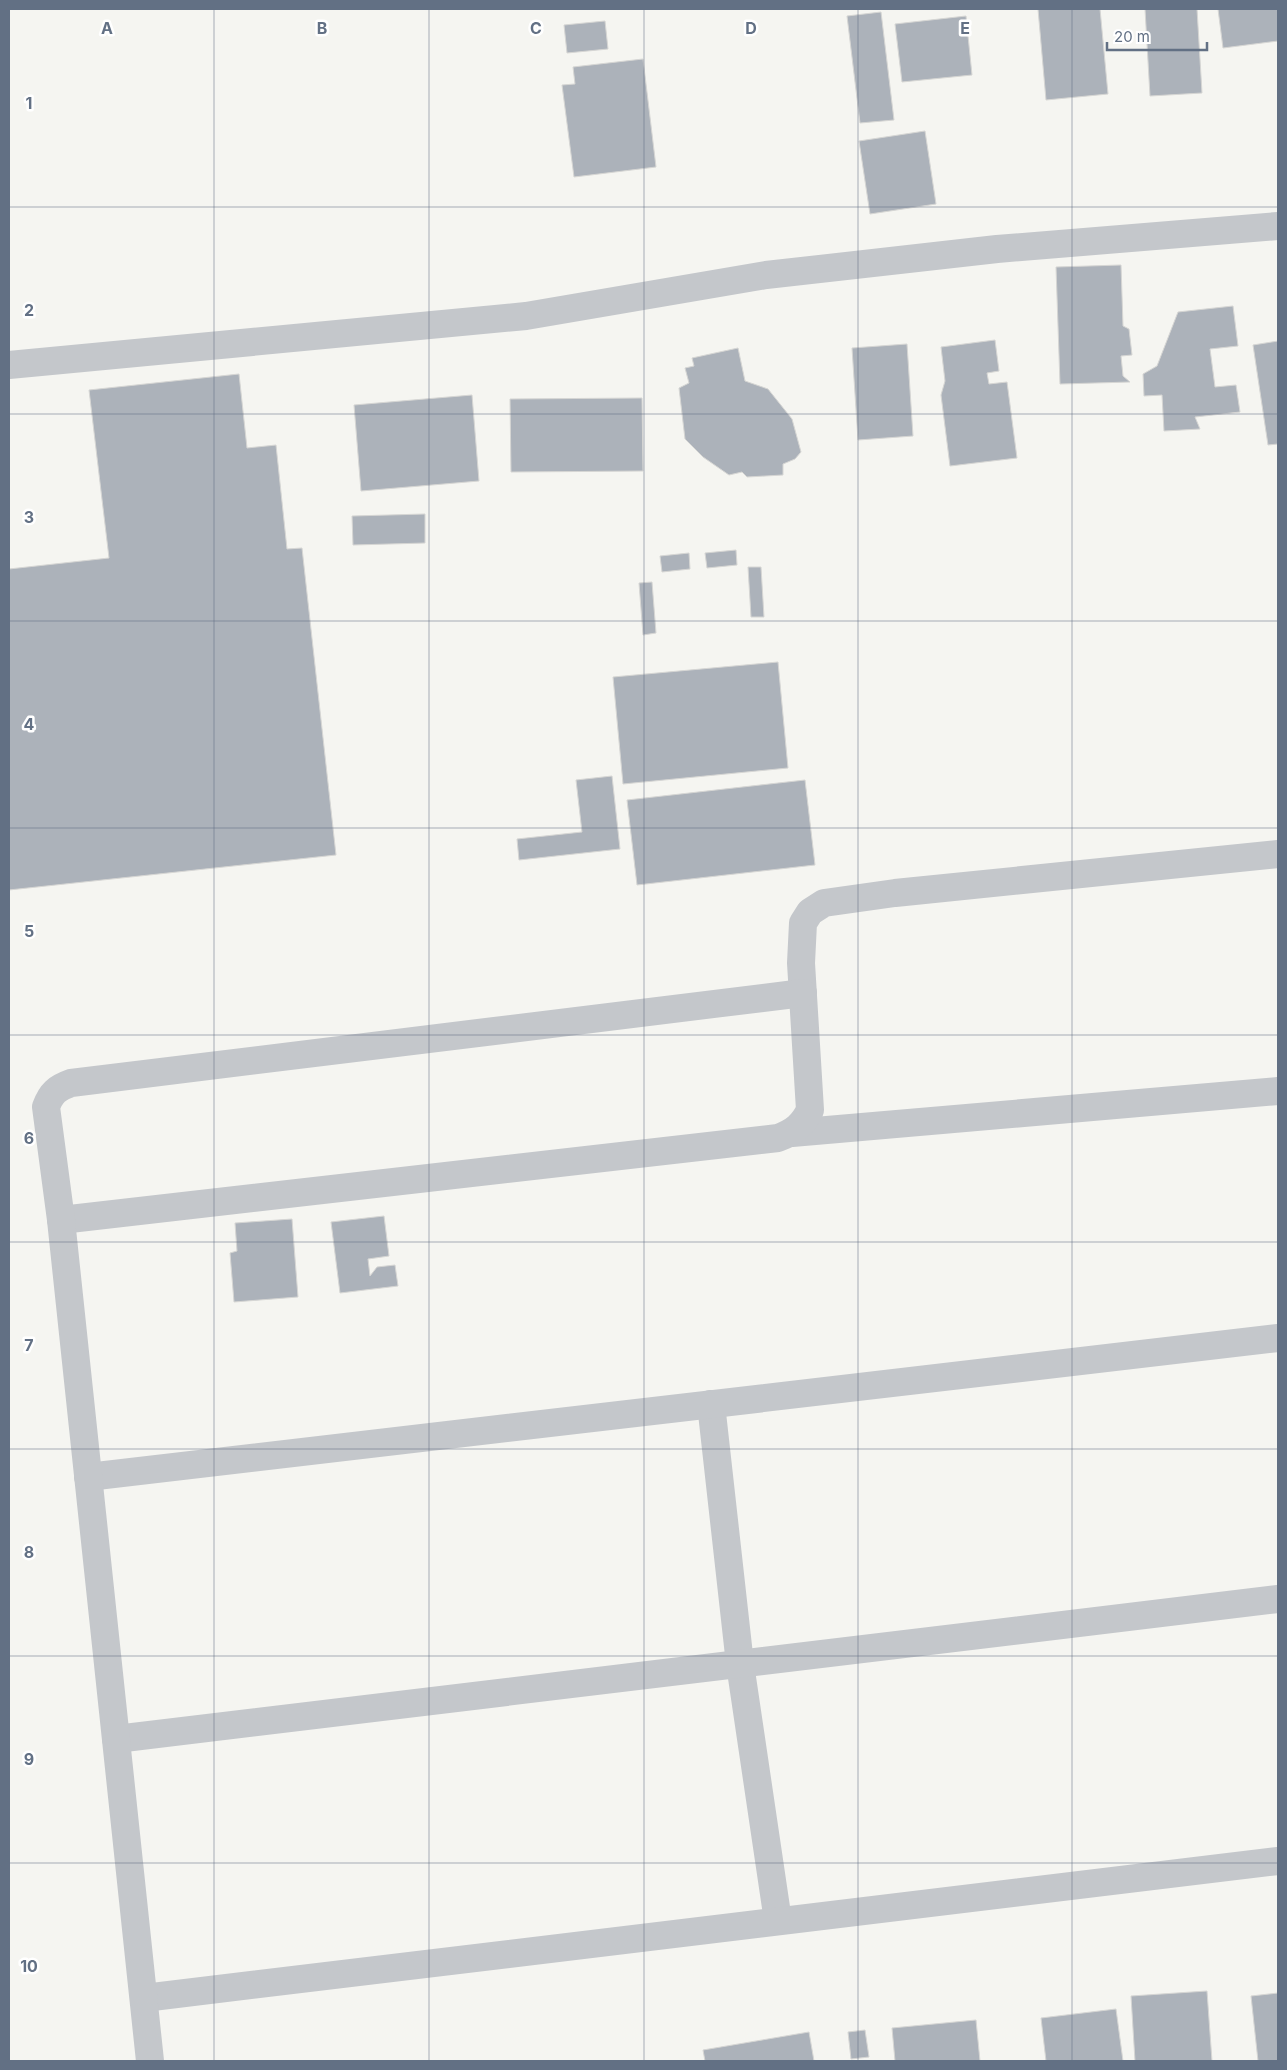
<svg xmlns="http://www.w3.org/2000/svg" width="1287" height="2070" font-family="Inter,sans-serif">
<rect width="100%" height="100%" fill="#f5f5f1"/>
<g fill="#acb2ba" stroke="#d6d6d4">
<path d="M1038,9h62l8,85 -62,6z"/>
<path d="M1145,9h52l5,84 -52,3z"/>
<path d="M1218,9h60v32l-55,7z"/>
<path d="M881,12l13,108 -34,3 -13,-107z"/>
<path d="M966,16l6,59 -70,7 -7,-58z"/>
<path d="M605,21l3,28 -41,4 -3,-28z"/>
<path d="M643,59l13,108 -82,10 -12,-92 13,-1 -2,-17z"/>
<path d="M925,131l11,73 -66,10 -11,-73z"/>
<path d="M1121,265l2,61 6,3 3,26 -11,1 2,20 7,6 -70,2 -4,-117z"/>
<path d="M1233,306l5,40 -28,3 5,38 21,-2 4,27 -45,5 5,12 -36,2 -2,-36 -18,1 -1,-22 14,-8 21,-54z"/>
<path d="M995,340l4,31 -12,2 2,11 18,-2 10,76 -67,8 -9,-71 4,-14 -4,-34z"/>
<path d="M1278,341v103l-10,1 -15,-100z"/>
<path d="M907,344l6,92 -55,4 -6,-92z"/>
<path d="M738,348l7,33 23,8 24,30 9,33 -6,7 -12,5v11l-36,2 -5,-5 -13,3 -26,-18 -18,-18 -6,-51 10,-5 -4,-15 9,-2 -2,-8z"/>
<path d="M239,374l8,74 29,-3 11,104 15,-1 34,307 -327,35v-321l100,-11 -20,-168z"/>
<path d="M472,395l7,86 -118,10 -7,-86z"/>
<path d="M642,398l1,73 -132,1 -1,-73z"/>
<path d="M425,514v29l-72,2 -1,-29z"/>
<path d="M736,550l1,15 -30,3 -2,-15z"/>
<path d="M689,553l1,16 -28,3 -2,-16z"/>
<path d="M748,567h13l3,50h-13z"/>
<path d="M652,582l4,51 -13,2 -4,-52z"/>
<path d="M778,662l10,106 -165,16 -10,-107z"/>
<path d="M612,776l8,73 -101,11 -2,-21 65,-7 -6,-52z"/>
<path d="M805,780l10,85 -178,20 -10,-85z"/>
<path d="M384,1216l5,40 -21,3 2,17 7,-9 18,-2 3,21 -58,7 -9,-71z"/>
<path d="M292,1219l6,78 -64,5 -4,-49 7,-2 -2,-28z"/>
<path d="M1207,1991l5,70h-77l-4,-65z"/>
<path d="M1278,1993v68h-20l-7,-65z"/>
<path d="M1116,2009l7,52h-77l-5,-43z"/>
<path d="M976,2020l4,41h-85l-3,-33z"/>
<path d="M865,2030l4,27 -18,2 -3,-27z"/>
<path d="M809,2032l5,29h-109l-2,-11z"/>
</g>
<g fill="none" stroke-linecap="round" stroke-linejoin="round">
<g stroke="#c4c7cb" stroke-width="28">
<path d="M9,365l517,-49 240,-41 231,-26 281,-23"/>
<path d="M792,1133l486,-42"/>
<path d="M61,1220l717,-82c16,-6 25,-13 32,-28l-9,-147 2,-40 7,-11 14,-9 71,-10 383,-39"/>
<path d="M711,1404l29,260 38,257"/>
<path d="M88,1477l1190,-139"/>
<path d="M116,1739l1162,-140"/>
<path d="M144,1998l1134,-137"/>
<path d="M150,2061l-89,-841 -15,-113c5,-14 11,-19 25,-24l732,-90"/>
</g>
</g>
<path fill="none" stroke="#627084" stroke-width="1" stroke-opacity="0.55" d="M214,9v2052M429,9v2052M644,9v2052M858,9v2052M1072,9v2052M9,207h1269M9,414h1269M9,621h1269M9,828h1269M9,1035h1269M9,1242h1269M9,1449h1269M9,1656h1269M9,1863h1269"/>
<g font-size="16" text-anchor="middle" font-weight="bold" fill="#627084" stroke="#fff" stroke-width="5" stroke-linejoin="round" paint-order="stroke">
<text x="107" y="34">A</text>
<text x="322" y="34">B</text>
<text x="536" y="34">C</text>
<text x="751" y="34">D</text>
<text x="965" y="34">E</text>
<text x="29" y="109">1</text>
<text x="29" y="316">2</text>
<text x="29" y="523">3</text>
<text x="29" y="730">4</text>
<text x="29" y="937">5</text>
<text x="29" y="1144">6</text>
<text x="29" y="1351">7</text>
<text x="29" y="1558">8</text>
<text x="29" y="1765">9</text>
<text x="29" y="1972">10</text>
</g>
<rect width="1287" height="2070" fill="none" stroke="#627084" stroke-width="20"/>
<path d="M1107 42v8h100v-8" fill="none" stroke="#627084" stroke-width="2.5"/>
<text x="1114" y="42" font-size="15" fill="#627084" stroke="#ffffff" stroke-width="4" paint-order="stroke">20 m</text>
</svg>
